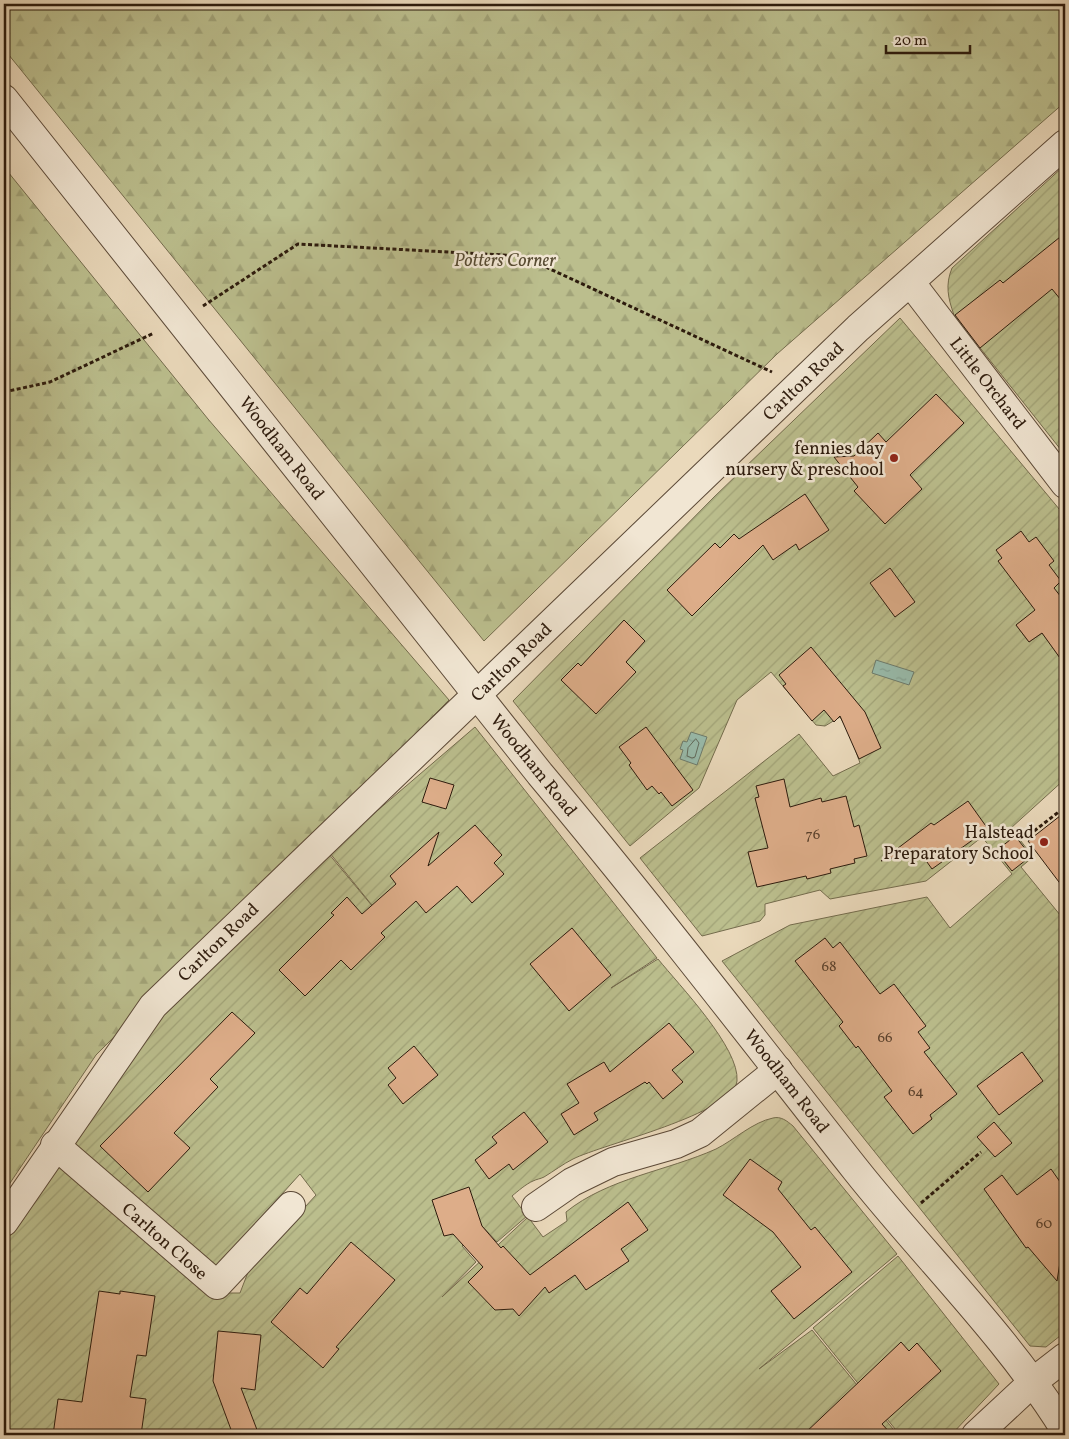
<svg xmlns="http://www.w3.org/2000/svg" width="1069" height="1439" font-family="Vollkorn,serif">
<defs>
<pattern id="forest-firs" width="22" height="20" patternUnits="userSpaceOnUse" patternTransform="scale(1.25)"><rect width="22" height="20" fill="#bbbe8d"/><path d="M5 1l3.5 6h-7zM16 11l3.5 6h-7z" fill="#a1a378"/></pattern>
<pattern id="garden-furrows" width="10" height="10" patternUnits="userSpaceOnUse" patternTransform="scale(1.25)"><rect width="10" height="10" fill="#bbbe8d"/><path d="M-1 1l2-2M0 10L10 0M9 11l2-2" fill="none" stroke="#a1a378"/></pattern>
<pattern id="water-ripples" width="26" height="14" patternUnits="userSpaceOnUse" patternTransform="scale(1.25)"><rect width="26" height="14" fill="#98bbab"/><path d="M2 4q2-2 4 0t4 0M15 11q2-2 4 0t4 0" fill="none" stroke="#83a092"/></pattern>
</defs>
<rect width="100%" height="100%" fill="#ead9bb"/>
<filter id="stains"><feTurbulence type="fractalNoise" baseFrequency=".004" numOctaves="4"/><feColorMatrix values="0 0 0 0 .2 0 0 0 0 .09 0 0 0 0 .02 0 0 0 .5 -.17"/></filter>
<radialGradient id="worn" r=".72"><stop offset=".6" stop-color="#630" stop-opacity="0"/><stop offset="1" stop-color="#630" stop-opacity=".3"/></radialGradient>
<g fill="url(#forest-firs)" stroke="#746c4d">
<path d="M4,4h1061v98l-288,252 -293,287 -480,-592z"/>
<path d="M4,167l204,252 241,281 -353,355 -92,137z"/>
</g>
<g fill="url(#garden-furrows)" stroke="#746c4d">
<path d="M1065,165v290l-111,-140c-6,-17 -9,-30 -2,-47z"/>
<path d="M900,318l165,198v86l-7,-8 -42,31 13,17 13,-9 23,30v116l-54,49 22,29 -12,10 44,54v411l-19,15 -16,-1 -308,-385 68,-36 137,-28 23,31 62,-54 -30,-37 -56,44 -96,18 -10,-9 -55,14v11l-5,6 -58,15 -62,-78 159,-124 34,42 27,-13 -11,-31 -9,-15 -15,9 -9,-1 -45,-53 -34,28 -38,88 -69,58 -117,-145 201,-204z"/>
<path d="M475,727l182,231 -46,30 47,-29c21,26 82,89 79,122 -4,33 -134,63 -164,78 -10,5 -19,12 -29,18 -4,2 -7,2 -11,4 -7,3 -15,10 -21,15l15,20 -30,26 -14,-15 -21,19 14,16 -34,35 86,-80 15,20 24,-16 -1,-9c42,-34 101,-41 150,-63 18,-9 37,-27 57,-31 8,-2 14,3 20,8l104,128 -138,115 53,-39 86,105h-894v-196l53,-78 145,123 3,9h35l10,-26 66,-72 -16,-21 -36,40 -36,46 -12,5 -9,1 -139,-121 89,-124 171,-168 60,72 -59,-73z"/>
<path d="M898,1256l101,128 -48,51h-51l-87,-107z"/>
</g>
<g fill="url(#water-ripples)" stroke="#6d7b6c">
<path d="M876,660l38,12 -5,13 -37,-12z"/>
<path d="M691,732l16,5 -10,28 -17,-6 3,-9 -3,-1 3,-8 4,1z"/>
</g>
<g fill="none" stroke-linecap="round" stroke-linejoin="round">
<path stroke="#626b5c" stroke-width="1" d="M696,739l3,4 -4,14 -3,1 -5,-2 1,-8z"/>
</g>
<g fill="#ddad89" stroke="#2d1b0d">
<path d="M1065,233v72l-13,-16 -72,59 -25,-33 45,-35 3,3z"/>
<path d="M936,394l28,29 -54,52 12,14 -37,35 -31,-33 4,-4 -24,-30 20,-1 24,-23 8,9z"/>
<path d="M805,494l24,36 -30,20 -3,-6 -23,16 -10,-15 -71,71 -25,-26 48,-47 5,5 14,-14 5,5z"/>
<path d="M1021,531l8,11 7,-5 18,24 -5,4 12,16 -7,7 11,14v63l-23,-32 -13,9 -13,-17 19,-15 -37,-49 4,-3 -6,-8z"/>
<path d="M890,568l25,34 -20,15 -25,-34z"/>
<path d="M624,620l21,21 -19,21 10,10 -40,42 -35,-34 17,-17 3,3z"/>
<path d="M811,647l54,65 16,36 -22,11 -19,-43 -6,6 -10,-12 -12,11 -29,-35 3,-2 -7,-9z"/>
<path d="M646,727l47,63 -21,16 -11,-14 -2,2 -7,-8 -5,4 -18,-25 2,-2 -12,-16z"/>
<path d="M430,778l24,7 -8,24 -24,-7z"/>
<path d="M784,779l6,28 31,-9 1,4 24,-6 8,31 5,-2 8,31 -13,3 1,4 -25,6 1,4 -24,6 -1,-3 -49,11 -9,-35 20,-4 -13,-50 4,-1 -3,-11z"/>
<path d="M968,801l20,28 -56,40 -13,-18 -38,10 50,-38 3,2z"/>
<path d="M1065,812v78l-37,-49z"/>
<path d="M475,825l27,30 -8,8 10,11 -32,29 -15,-17 -31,27 -10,-12 -35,32 4,4 -34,33 -10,-10 -36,36 -26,-26 55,-55 -3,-2 16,-16 15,17 34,-30 -6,-8 49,-44 -11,34z"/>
<path d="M1015,836l16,20 -19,15 -16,-20z"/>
<path d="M572,928l39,47 -42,36 -39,-47z"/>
<path d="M825,938l8,10 7,-6 40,52 14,-10 32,42 -8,6 12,16 -6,4 33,42 -27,21 2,4 -19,15 -29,-37 8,-6 -34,-45 -2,2 -17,-22 4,-4 -48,-61z"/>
<path d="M232,1012l23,21 -45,46 8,8 -44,46 16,15 -42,44 -48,-46z"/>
<path d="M669,1023l25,29 -22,18 11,12 -20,17 -14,-17 -2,2 -2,-2 -51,31 4,7 -24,15 -13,-21 18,-11 -12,-19 37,-22 6,10z"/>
<path d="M414,1046l24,29 -35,29 -15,-19 8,-7 -8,-10z"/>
<path d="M1022,1052l21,29 -44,34 -22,-29z"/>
<path d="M524,1112l24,30 -35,28 -4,-6 -20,15 -14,-19 22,-17 -5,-6z"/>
<path d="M994,1122l18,21 -17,14 -18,-20z"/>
<path d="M750,1159l32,23 -4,7 33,41 4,-3 37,45 -58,47 -23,-28 30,-24 -28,-35 -50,-37z"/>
<path d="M1051,1169l14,20v63l-4,4 -4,25 -29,-34 -2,1 -42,-59 18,-14 15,20z"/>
<path d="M469,1187l13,39 19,22 2,-2 27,29 98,-73 20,28 -27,19 8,12 -43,29 -11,-15 -26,18 -4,-6 -26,29 -6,-7 -18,1 -27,-28 15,-15 -30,-33 -9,2 -12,-36z"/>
<path d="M351,1242l44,38 -59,67 3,2 -16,19 -52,-46 29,-34 7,6z"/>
<path d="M99,1291l21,3v-3l35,5 -9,60 -9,-1 -7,42 16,2 -5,36h-88l5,-36 24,3z"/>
<path d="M218,1331l43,4 -6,55 -14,-2 18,47h-26l-20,-54z"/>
<path d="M901,1342l8,9 8,-8 24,28 -59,53 10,11h-89z"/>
</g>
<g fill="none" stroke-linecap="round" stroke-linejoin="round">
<g stroke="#5c4a38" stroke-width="30">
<g id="minor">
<path d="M911,283l154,201"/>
<path d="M55,1145l162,140 74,-79"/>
<path d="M536,1207l36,-25 41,-20 63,-18 24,-11 78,-63"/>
<path d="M4,1222l149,-216 705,-678 207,-184"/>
<path d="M976,1435l58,-54 31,-24"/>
</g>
</g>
<g stroke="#5c4a38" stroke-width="30">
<path id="tertiary" d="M4,99l536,675c109,130 212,264 316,396 69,87 151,166 209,260"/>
</g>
<g stroke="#2d1b0d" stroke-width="3" stroke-dasharray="4 2.5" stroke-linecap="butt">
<path d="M203,306l95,-62 224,12 250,116"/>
<path d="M4,392l46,-10 104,-49"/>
<path d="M1029,835l36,-28"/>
<path d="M921,1203l60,-51"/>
</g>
<use href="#minor" stroke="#f1e6d3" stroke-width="28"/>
<use href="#tertiary" stroke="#f1e6d3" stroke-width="28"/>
</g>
<g fill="#8f2418" stroke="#f1e6d3" stroke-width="2">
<circle cx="894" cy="458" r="5"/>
<circle cx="1044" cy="842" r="5"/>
</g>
<g text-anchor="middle" stroke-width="5" stroke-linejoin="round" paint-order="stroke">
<g font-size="15" fill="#59402c">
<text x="813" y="839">76</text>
<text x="829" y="971">68</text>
<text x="885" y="1042">66</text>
<text x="916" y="1096">64</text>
<text x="1044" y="1228">60</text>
</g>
<g font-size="18" font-style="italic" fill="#584c33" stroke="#f1e6d3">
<text x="505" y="266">Potters Corner</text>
</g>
<g font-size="18" fill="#2d1b0d" stroke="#f1e6d3">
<text transform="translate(803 381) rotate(-44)" y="6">Carlton Road</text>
<text transform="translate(988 383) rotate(52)" y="6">Little Orchard</text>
<text transform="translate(282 448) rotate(52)" y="6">Woodham Road</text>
<text transform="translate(511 662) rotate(-44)" y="6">Carlton Road</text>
<text transform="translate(534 765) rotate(51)" y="6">Woodham Road</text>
<text transform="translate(218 942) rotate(-44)" y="6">Carlton Road</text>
<text transform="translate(787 1081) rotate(52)" y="6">Woodham Road</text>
<text transform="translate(165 1241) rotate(41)" y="6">Carlton Close</text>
</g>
<g font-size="18" fill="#2d1b0d" stroke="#f1e6d3" text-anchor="end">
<text x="884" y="454">fennies day<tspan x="884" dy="21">nursery &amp; preschool</tspan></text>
<text x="1034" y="838">Halstead<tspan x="1034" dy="21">Preparatory School</tspan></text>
</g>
</g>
<rect width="1069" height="1439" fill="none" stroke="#ead9bb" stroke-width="20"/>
<rect x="5" y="5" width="1059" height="1429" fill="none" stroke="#2d1b0d" stroke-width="2.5"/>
<rect x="10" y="10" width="1049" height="1419" fill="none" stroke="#2d1b0d"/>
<path d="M886 45v8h84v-8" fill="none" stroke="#2d1b0d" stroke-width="2.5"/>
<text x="894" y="45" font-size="15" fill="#2d1b0d" stroke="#f1e6d3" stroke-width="4" paint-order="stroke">20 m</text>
<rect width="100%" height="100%" filter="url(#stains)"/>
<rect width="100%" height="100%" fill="url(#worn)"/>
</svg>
